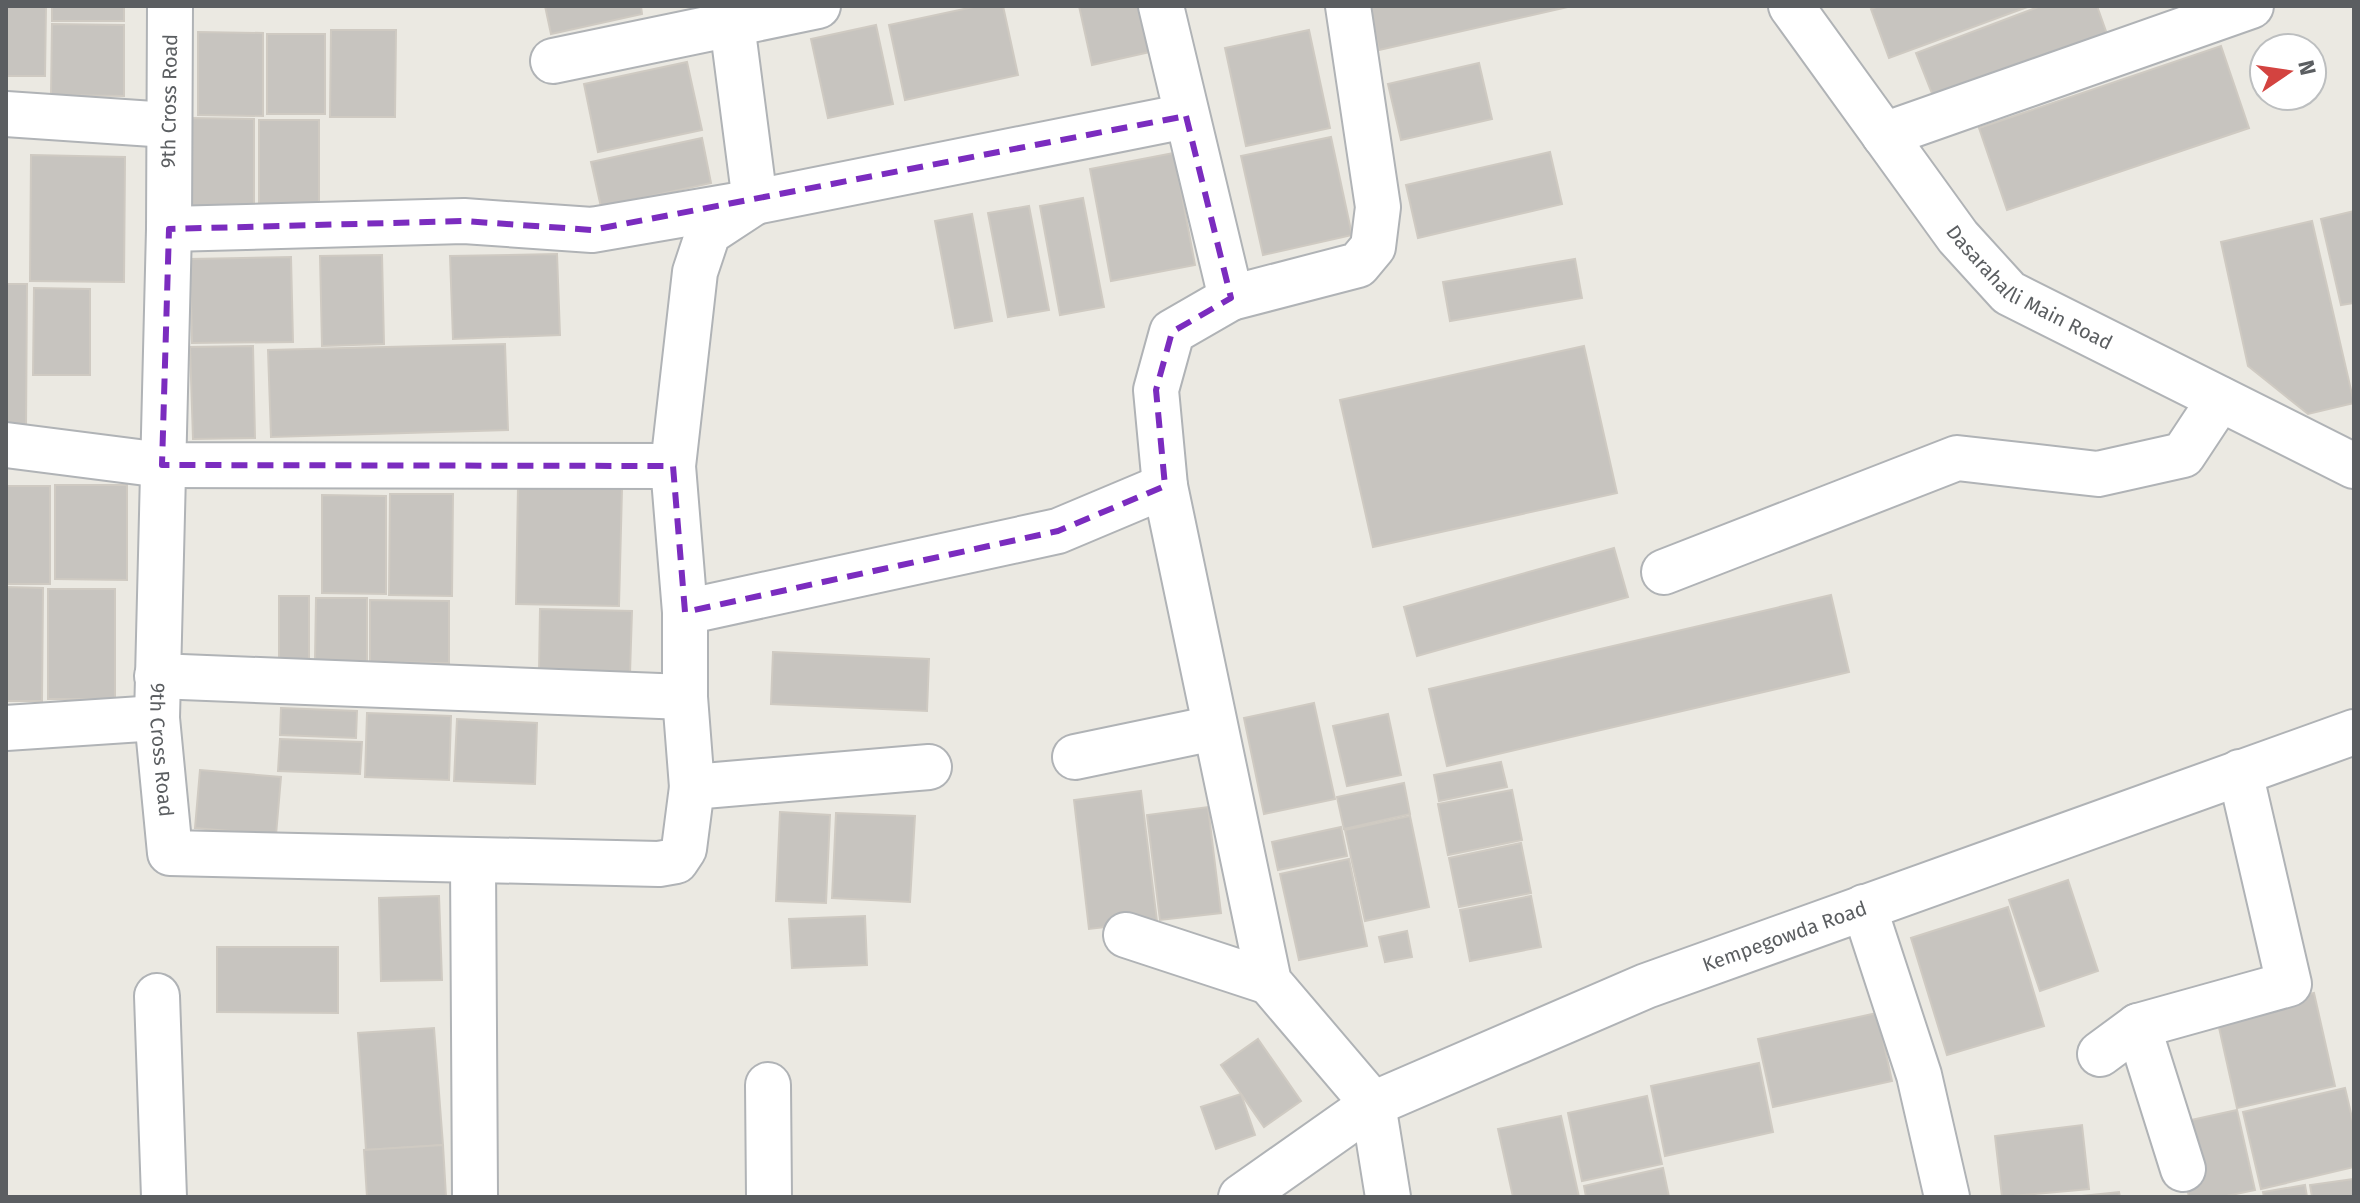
<svg xmlns="http://www.w3.org/2000/svg" width="2360" height="1203" font-family="'Fira Sans',sans-serif">
<rect width="100%" height="100%" fill="#ebe9e2"/>
<g fill="#c7c4bf" stroke="#cfcac2" stroke-width="2">
<path d="M6,6h40l-1,70h-39z"/>
<rect x="52" y="6" width="72" height="15"/>
<path d="M545,6h96l1,8 -91,20z"/>
<path d="M978,6h25l15,69 -113,25 -16,-75z"/>
<path d="M1079,6h61l10,46 -58,13z"/>
<path d="M1369,6h203l-193,44z"/>
<path d="M1879,6h151l-141,52 -18,-49z"/>
<path d="M2041,6h56l11,31 -173,64 -19,-48z"/>
<path d="M52,24l72,1v71l-73,-1z"/>
<path d="M876,25l17,79 -65,14 -17,-79z"/>
<path d="M331,30h65l-1,87h-65z"/>
<path d="M1309,30l21,98 -84,18 -21,-98z"/>
<path d="M198,32l65,1v83l-65,-1z"/>
<rect x="267" y="34" width="58" height="80"/>
<path d="M2221,46l28,82 -242,82 -28,-82z"/>
<path d="M687,62l15,68 -104,22 -14,-68z"/>
<path d="M1479,63l13,56 -91,21 -13,-56z"/>
<path d="M189,118l65,1v89h-66z"/>
<rect x="259" y="120" width="60" height="84"/>
<path d="M1331,137l21,98 -89,20 -22,-99z"/>
<path d="M702,138l9,45 -110,24 -10,-45z"/>
<path d="M1550,152l12,52 -144,34 -12,-53z"/>
<path d="M1174,153l21,112 -84,16 -21,-112z"/>
<path d="M31,155l94,2 -1,125 -94,-1z"/>
<path d="M1083,198l21,109 -44,8 -20,-109z"/>
<path d="M1029,206l20,104 -41,7 -20,-104z"/>
<path d="M2354,211v92l-13,2 -20,-86z"/>
<path d="M972,214l20,107 -37,7 -20,-107z"/>
<path d="M2312,221l42,182 -46,11 -60,-48 -27,-124z"/>
<path d="M557,254l3,81 -107,4 -3,-83z"/>
<path d="M382,255l2,89 -62,2 -2,-90z"/>
<path d="M291,257l2,85 -101,1 -2,-84z"/>
<path d="M1575,259l7,39 -132,23 -7,-39z"/>
<path d="M6,284h21l-1,146h-20z"/>
<path d="M34,288l56,1v86h-57z"/>
<path d="M505,344l3,86 -237,7 -3,-87z"/>
<path d="M253,346l2,92 -62,1 -3,-92z"/>
<path d="M1584,346l33,147 -244,54 -33,-147z"/>
<path d="M55,485h72v95l-72,-1z"/>
<rect x="6" y="486" width="44" height="98"/>
<path d="M518,487l104,2 -3,117 -103,-2z"/>
<path d="M390,494h63l-1,102 -63,-1z"/>
<path d="M322,495l64,1v98l-64,-1z"/>
<path d="M1614,548l14,49 -211,59 -13,-49z"/>
<path d="M6,587l37,1 -1,113h-36z"/>
<rect x="48" y="589" width="67" height="110"/>
<path d="M1831,595l18,77 -402,94 -18,-77z"/>
<rect x="279" y="596" width="30" height="65"/>
<path d="M316,598h51v64l-52,-1z"/>
<path d="M370,600l79,1v62l-79,-1z"/>
<path d="M540,609l92,2 -2,63 -91,-2z"/>
<path d="M773,652l156,7 -2,52 -156,-7z"/>
<path d="M1314,703l21,96 -71,15 -20,-96z"/>
<path d="M281,708l76,3 -1,27 -76,-3z"/>
<path d="M367,713l84,3 -2,64 -84,-3z"/>
<path d="M1388,714l13,61 -54,11 -14,-60z"/>
<path d="M457,719l80,4 -2,61 -81,-3z"/>
<path d="M280,739l82,3 -2,32 -82,-3z"/>
<path d="M1501,762l6,25 -68,14 -5,-26z"/>
<path d="M200,770l81,7 -5,58 -81,-7z"/>
<path d="M1404,783l6,31 -66,15 -7,-32z"/>
<path d="M1512,790l10,50 -74,15 -10,-51z"/>
<path d="M1141,791l16,130 -68,8 -15,-129z"/>
<path d="M1208,807l13,106 -61,7 -13,-105z"/>
<path d="M780,812l50,3 -4,88 -50,-2z"/>
<path d="M836,813l79,3 -5,86 -78,-4z"/>
<path d="M1410,816l19,91 -64,14 -20,-91z"/>
<path d="M1341,827l6,29 -69,14 -6,-28z"/>
<path d="M1521,843l10,50 -72,14 -10,-49z"/>
<path d="M1349,859l18,87 -68,14 -19,-86z"/>
<path d="M2068,880l30,91 -58,20 -31,-91z"/>
<path d="M439,896l3,84 -61,1 -2,-83z"/>
<path d="M1531,896l10,51 -71,14 -10,-51z"/>
<path d="M2008,907l36,119 -97,29 -36,-117z"/>
<path d="M865,916l2,49 -75,3 -3,-49z"/>
<path d="M1407,931l5,26 -27,5 -6,-25z"/>
<path d="M217,947h121v66l-121,-1z"/>
<path d="M2314,993l21,93 -98,22 -21,-94z"/>
<path d="M1877,1013l15,68 -119,26 -15,-68z"/>
<path d="M434,1028l9,117 -77,5 -8,-117z"/>
<path d="M1258,1039l43,62 -37,26 -43,-62z"/>
<path d="M1759,1063l14,69 -108,24 -14,-70z"/>
<path d="M2345,1088l9,38v41l-93,22 -18,-77z"/>
<path d="M1241,1094l14,41 -39,14 -15,-42z"/>
<path d="M1647,1096l15,68 -80,17 -14,-68z"/>
<path d="M2237,1110l18,80 -33,7h-33l-16,-73z"/>
<path d="M1561,1116l18,81h-66l-15,-68z"/>
<path d="M2082,1125l7,64 -87,8 -7,-61z"/>
<path d="M443,1145l3,52h-79l-3,-47z"/>
<path d="M1663,1168l6,29h-83l-2,-11z"/>
<path d="M2354,1179v18h-42l-2,-12z"/>
<path d="M2305,1185l2,12h-43l-1,-5z"/>
<path d="M2119,1192l1,5h-48z"/>
</g>
<g fill="none" stroke-linecap="round" stroke-linejoin="round">
<g stroke="#b0b3b6" stroke-width="48">
<g id="minor">
<path id="s1" d="M170,6l-1,223 -12,489 13,135 489,11 17,-3 8,-12 8,-62 237,-20"/>
<path d="M1161,6l70,292 -59,34 -16,58 9,96 104,496 104,122 15,93"/>
<path id="s2" d="M1791,6l167,231 51,56 345,173"/>
<path d="M553,61l265,-55"/>
<path d="M6,114l162,11"/>
<path d="M1884,135l367,-129"/>
<path d="M169,229l295,-8 128,9 163,-28 431,-86"/>
<path d="M1231,298l127,-33 15,-18 5,-40 -30,-201"/>
<path d="M6,445l156,20 511,1"/>
<path d="M1664,572l293,-114 141,16 85,-19 37,-56"/>
<path d="M685,612l373,-81 107,-45"/>
<path d="M157,676l528,21"/>
<path d="M6,728l151,-10"/>
<path d="M1075,757l139,-29"/>
<path d="M692,787l-7,-90v-85l-12,-146 22,-194 13,-39 47,-31 -23,-178"/>
<path d="M473,862l2,335"/>
<path d="M1864,907l55,168 28,122"/>
<path d="M1126,935l143,47"/>
<path d="M157,996l7,201"/>
<path d="M2138,1026l45,143"/>
<path d="M2100,1054l38,-28 151,-42 -49,-212"/>
<path d="M768,1085l1,112"/>
<path id="s3" d="M1241,1197l132,-93 273,-118 708,-254"/>
</g>
</g>
<use href="#minor" stroke="#fff" stroke-width="44"/>
</g>
<path fill="none" stroke="#7b2cbf" stroke-width="6" stroke-dasharray="16 10" stroke-linejoin="round" d="M1186,116l45,182 -59,34 -16,58 9,96 -107,45 -373,81 -12,-146 -511,-1 7,-236 295,-8 128,9z"/>
<g text-anchor="middle" stroke-width="7" stroke-linejoin="round" paint-order="stroke">
<g font-size="20" fill="#5b5e61" stroke="#fff">
<text transform="translate(169 101) rotate(-89)" y="7">9th Cross Road</text>
<text dy="7" stroke="none"><textPath href="#s2" startOffset="374">Dasarahalli Main Road</textPath></text>
<text dy="7" stroke="none"><textPath href="#s1" startOffset="744">9th Cross Road</textPath></text>
<text dy="7" stroke="none"><textPath href="#s3" startOffset="606">Kempegowda Road</textPath></text>
</g>
</g>
<rect width="2360" height="1203" fill="none" stroke="#5b5e61" stroke-width="16"/>
<g transform="translate(2288 72) rotate(77)"><circle r="38" fill="#ffffff" stroke="#bdbfc0" stroke-width="2"/>
<path d="M0-6L14 30L0 20L-14 30Z" fill="#d34340"/>
<text y="-12" font-size="22" font-weight="bold" text-anchor="middle" fill="#5b5e61">N</text>
</g>
</svg>
